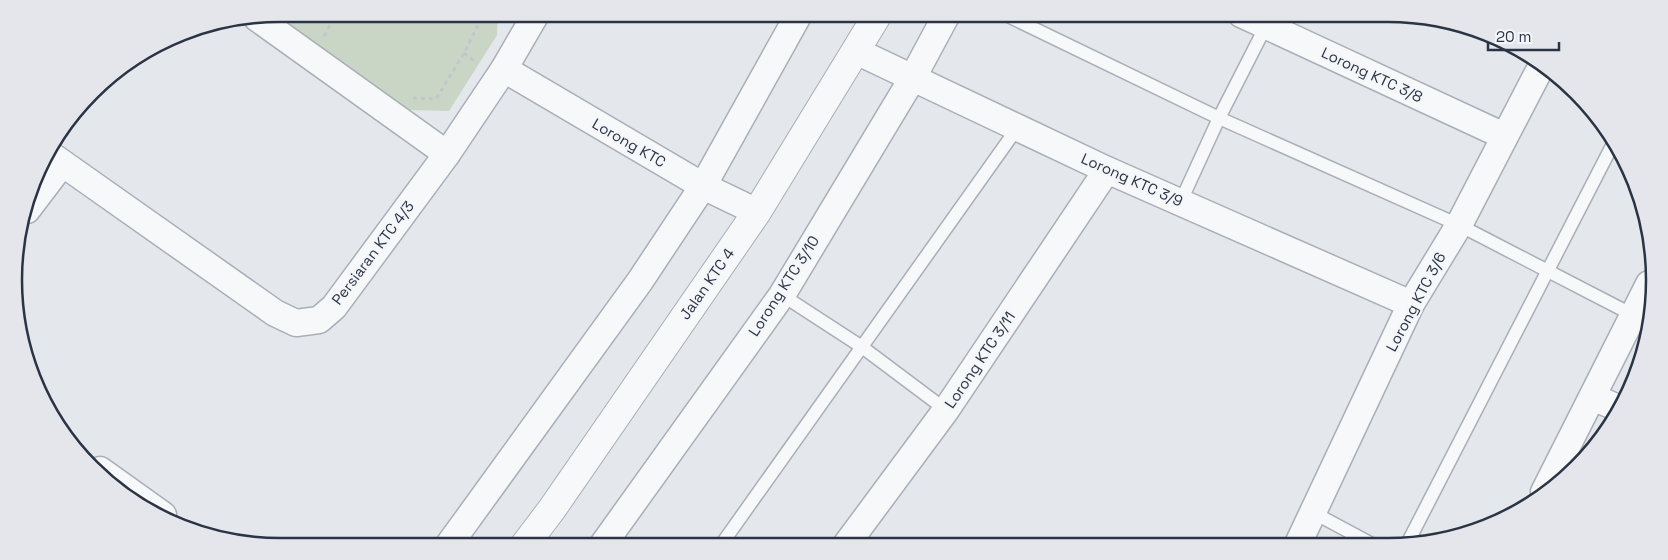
<svg xmlns="http://www.w3.org/2000/svg" width="1668" height="560" font-family="'Space Grotesk',sans-serif">
<rect width="100%" height="100%" fill="#e4e7ec"/>
<path fill="#c9d6c5" d="M280,14h218l-1,21 -48,76 -41,-1 -133,-95z"/>
<g fill="none" stroke-linecap="round" stroke-linejoin="round">
<g stroke="#a9aeb7" stroke-width="15">
<g id="service">
<path d="M1004,14l215,104 240,107 174,90"/>
<path d="M1181,201l38,-83 53,-104"/>
<path d="M782,295l80,52 84,63"/>
<path d="M1314,513l58,31"/>
<path d="M1407,544l207,-402"/>
<path d="M721,545l297,-418"/>
</g>
</g>
<g stroke="#a9aeb7" stroke-width="29">
<g id="minor">
<path d="M1241,14l263,122"/>
<path d="M257,18l190,136"/>
<path d="M856,51l251,119 304,134"/>
<path d="M504,69l199,117 54,26"/>
<path d="M48,153l227,160 21,10 23,-3 15,-13 113,-153 57,-85 32,-55"/>
<path d="M27,210l35,-46"/>
<path d="M1593,397l27,12"/>
<path d="M100,470l63,45"/>
<path d="M1544,492l105,-208"/>
<path d="M1298,544l113,-240 48,-79 83,-160"/>
<path d="M846,545l100,-135 161,-240"/>
<path d="M448,546l192,-265 63,-95 96,-172"/>
<path d="M602,546l180,-251 130,-216 35,-65"/>
</g>
</g>
<g stroke="#a9aeb7" stroke-width="30">
<path id="tertiary" d="M524,546l28,-37 205,-297 121,-198"/>
</g>
<g stroke="#c2c5cb" stroke-width="3" stroke-dasharray="4 4" stroke-linecap="butt">
<path d="M364,14l5,3 2,-3"/>
<path d="M324,36l12,-22"/>
<path d="M464,53l13,10"/>
<path d="M413,98l23,1 28,-46 16,-32 -4,-7"/>
</g>
<use href="#service" stroke="#f7f8fa" stroke-width="12"/>
<use href="#minor" stroke="#f7f8fa" stroke-width="26"/>
<use href="#tertiary" stroke="#f7f8fa" stroke-width="28"/>
</g>
<g text-anchor="middle" stroke-width="4.5" stroke-linejoin="round" paint-order="stroke">
<g font-size="15" fill="#2b3445" stroke="#f4f6f9">
<text transform="translate(1372 75) rotate(25)" y="5">Lorong KTC 3/8</text>
<text transform="translate(629 143) rotate(30)" y="5">Lorong KTC</text>
<text transform="translate(1132 180) rotate(24)" y="5">Lorong KTC 3/9</text>
<text transform="translate(373 253) rotate(-53)" y="5">Persiaran KTC 4/3</text>
<text transform="translate(707 284) rotate(-55)" y="5">Jalan KTC 4</text>
<text transform="translate(784 286) rotate(-57)" y="5">Lorong KTC 3/10</text>
<text transform="translate(1416 302) rotate(-62)" y="5">Lorong KTC 3/6</text>
<text transform="translate(980 360) rotate(-56)" y="5">Lorong KTC 3/11</text>
</g>
</g>
<path d="M0 0H1668V560H0ZM280 22H1388A258 258 0 0 1 1646 280V280A258 258 0 0 1 1388 538H280A258 258 0 0 1 22 280V280A258 258 0 0 1 280 22Z" fill="#e4e6eb" fill-rule="evenodd"/>
<path fill="none" stroke="#2b3445" stroke-width="2.5" d="M280 22H1388A258 258 0 0 1 1646 280V280A258 258 0 0 1 1388 538H280A258 258 0 0 1 22 280V280A258 258 0 0 1 280 22Z"/>
<path d="M1488 42v8h71v-8" fill="none" stroke="#2b3445" stroke-width="2.5"/>
<text x="1496" y="42" font-size="15" fill="#2b3445" stroke="#f4f6f9" stroke-width="4" paint-order="stroke">20 m</text>
</svg>
